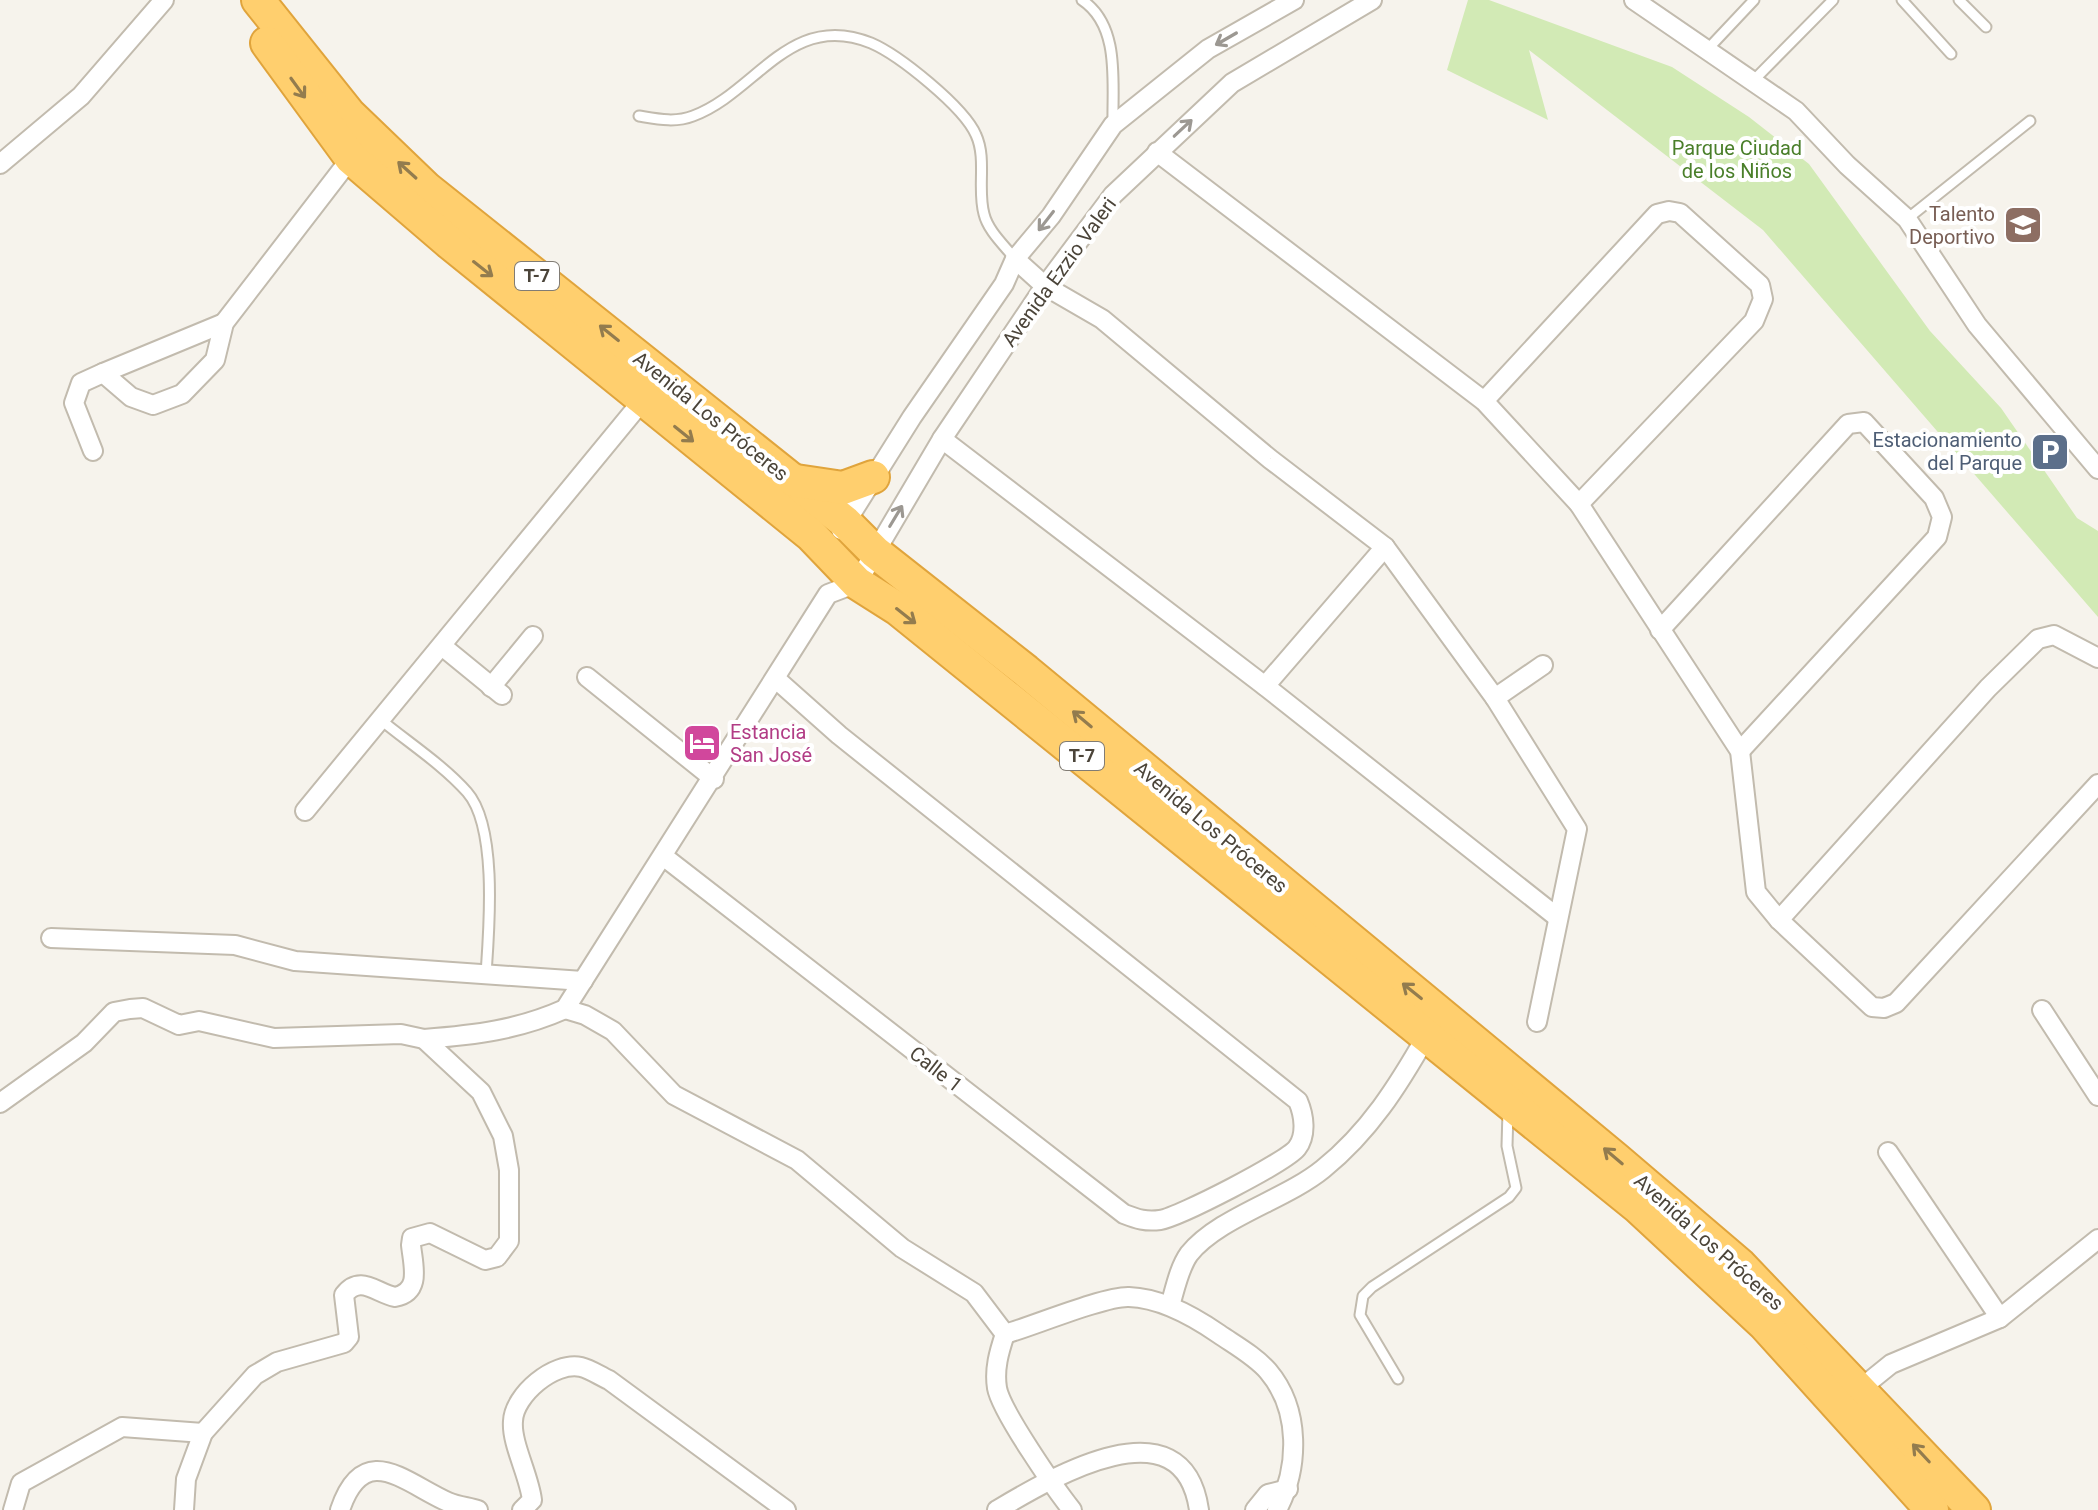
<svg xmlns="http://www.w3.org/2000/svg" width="2098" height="1510" font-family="Roboto,sans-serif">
<rect width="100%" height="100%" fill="#f6f3ec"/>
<path fill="#d2eab5" d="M1468,0h21l183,67 77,50 60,47 121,167 71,77 76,110 21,13v86l-335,-387 -234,-180 19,70 -101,-50z"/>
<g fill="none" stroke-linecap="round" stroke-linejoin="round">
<g stroke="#c2bbae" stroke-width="13">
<g id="lane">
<path d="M1082,0c39,26 30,84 31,125"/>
<path d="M1902,0l49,54"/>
<path d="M1959,0l27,27"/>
<path d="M1706,51l48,-51"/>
<path d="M1753,81l80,-81"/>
<path d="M639,116c18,3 36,7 54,0 63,-23 97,-106 178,-73 28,12 93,64 105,92 11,24 1,54 8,79 4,17 21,32 31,45"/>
<path d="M1907,219l123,-98"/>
<path d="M381,720c28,23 62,45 86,72 31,35 22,138 19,182"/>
<path d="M1398,1379l-38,-64 3,-19 9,-9 137,-90 7,-9 -9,-42 1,-35"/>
</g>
</g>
<g stroke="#c2bbae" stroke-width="22">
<g id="street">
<path d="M1634,0l162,111 51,54 60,54 70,106 121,144"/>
<path d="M1157,152l327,249 95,103 161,247 16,141 23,28 93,87 12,1 12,-5 202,-219"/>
<path d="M0,164l81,-68 83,-96"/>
<path d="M1015,259l30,27 57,33 168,140 115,88 110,151 82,131 -40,193"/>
<path d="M103,373l121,-50"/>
<path d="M1484,401l173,-187 12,-3 11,2 80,72 3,14 -9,22 -175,183"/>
<path d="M942,439l323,247 292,231"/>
<path d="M93,451l-19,-48 7,-20 22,-10 28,24 22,8 29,-11 33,-34 9,-37 127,-165"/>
<path d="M841,530l71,-113 92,-133 11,-25 36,-43 62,-91 95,-76 86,-49"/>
<path d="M1660,630l188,-206 16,-2 70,76 8,19 -5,20 -197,214"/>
<path d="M442,646l60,49"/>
<path d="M587,677l127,102"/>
<path d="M1265,686l120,-139"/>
<path d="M491,687l42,-51"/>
<path d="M1495,698l48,-33"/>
<path d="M305,811l338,-411"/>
<path d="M663,856l461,358c13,5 22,8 36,6 19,-3 126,-58 137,-72 10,-13 7,-33 1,-47l-459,-366 -63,-56"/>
<path d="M1779,920l209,-232 50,-49 16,-4 44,23"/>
<path d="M51,938l184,7 60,16 288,20"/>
<path d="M565,1009l20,6 28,16 61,64 123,65 105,88 72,45 31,41c28,-8 100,-38 124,-37 32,1 64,19 90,37 16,11 36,22 49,37 33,39 31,97 9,139"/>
<path d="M2042,1010l56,86"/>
<path d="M0,1103l84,-60 30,-31 16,-3 13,-1 36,17 20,-4 75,17 127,-4 23,5"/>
<path d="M1888,1152l112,166"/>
<path d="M1170,1306c5,-17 9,-38 19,-52 30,-37 96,-54 134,-85 46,-37 75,-83 104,-134"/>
<path d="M1005,1334c-6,18 -11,35 -8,54 4,23 59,102 75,122"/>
<path d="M1860,1389l31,-25 109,-46 98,-79"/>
<path d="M13,1510l8,-27 101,-56 81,6"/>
<path d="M184,1510l2,-31 17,-46 52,-58 22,-13 67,-19 5,-6 -5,-42c16,-21 32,-2 51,2 27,-5 18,-32 16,-52l1,-7 18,-5 55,27 12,-3 12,-16v-71l-6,-34 -22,-44 -57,-53c51,-4 94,-9 141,-30l263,-415 29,-11 85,-144 103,-153 68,-91 119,-112 140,-83"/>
<path d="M340,1510c24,-71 65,-27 108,-8 9,4 20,5 30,8"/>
<path d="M522,1510l10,-10c-3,-25 -21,-57 -19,-79 1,-26 41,-60 68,-54 9,2 19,9 28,13l177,130"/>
<path d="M997,1510c54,-32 186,-111 202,0"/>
<path d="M1255,1510l13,-16 20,-5"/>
</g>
</g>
<g stroke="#e0a43c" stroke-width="36">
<g id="highway">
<path d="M258,0l91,114 77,74 419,334 30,30 151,119 590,488 124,106 234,245"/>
<path d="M267,43l84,115 99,85 361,292 46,48 41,26 740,598 126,117 168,186"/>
<path d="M796,481l47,7 30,-11"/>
</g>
</g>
<use href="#lane" stroke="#fff" stroke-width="9"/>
<use href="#street" stroke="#fff" stroke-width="18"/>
<use href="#highway" stroke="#ffcf6e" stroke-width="32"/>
</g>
<defs><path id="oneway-shaft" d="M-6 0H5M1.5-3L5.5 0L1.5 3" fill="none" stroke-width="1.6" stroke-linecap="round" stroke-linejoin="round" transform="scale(2)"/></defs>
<g stroke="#9c9892">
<use href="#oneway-shaft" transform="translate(1226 39) rotate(150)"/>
<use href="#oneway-shaft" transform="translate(1183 128) rotate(-43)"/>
<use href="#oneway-shaft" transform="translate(1046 221) rotate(128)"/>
<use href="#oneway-shaft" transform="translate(896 516) rotate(-59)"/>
</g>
<g stroke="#937c4e">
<use href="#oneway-shaft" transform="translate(298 88) rotate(54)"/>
<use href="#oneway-shaft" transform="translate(407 170) rotate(-138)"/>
<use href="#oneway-shaft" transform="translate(483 269) rotate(38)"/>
<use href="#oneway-shaft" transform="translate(609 333) rotate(-141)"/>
<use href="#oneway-shaft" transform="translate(684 434) rotate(39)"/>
<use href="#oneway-shaft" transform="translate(906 616) rotate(38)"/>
<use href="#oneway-shaft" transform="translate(1082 719) rotate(-140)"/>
<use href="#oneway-shaft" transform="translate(1412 991) rotate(-141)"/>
<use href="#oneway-shaft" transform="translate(1613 1156) rotate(-140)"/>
<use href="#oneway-shaft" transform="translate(1921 1453) rotate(-133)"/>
</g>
<defs>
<g id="university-square" transform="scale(2)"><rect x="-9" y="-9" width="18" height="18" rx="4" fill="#8d6e63" stroke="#fff"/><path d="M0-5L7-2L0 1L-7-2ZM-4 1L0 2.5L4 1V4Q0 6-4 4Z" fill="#fff"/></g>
<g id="parking-square" transform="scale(2)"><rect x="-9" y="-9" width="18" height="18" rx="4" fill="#5c6f8a" stroke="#fff"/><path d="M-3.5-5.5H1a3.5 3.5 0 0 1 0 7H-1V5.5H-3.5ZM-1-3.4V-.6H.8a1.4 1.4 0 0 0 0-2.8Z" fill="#fff"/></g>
<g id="hotel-square" transform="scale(2)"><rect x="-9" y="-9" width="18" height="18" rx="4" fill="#d1479c" stroke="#fff"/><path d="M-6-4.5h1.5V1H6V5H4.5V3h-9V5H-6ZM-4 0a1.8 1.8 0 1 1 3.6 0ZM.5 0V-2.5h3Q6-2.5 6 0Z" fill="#fff"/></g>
</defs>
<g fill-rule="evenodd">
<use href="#university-square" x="2023" y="225"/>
<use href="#parking-square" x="2050" y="452"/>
<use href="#hotel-square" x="702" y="743"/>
</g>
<g text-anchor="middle" stroke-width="8" stroke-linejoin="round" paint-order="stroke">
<g fill="#fff" stroke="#817c74" stroke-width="2">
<rect x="515" y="262" width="44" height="28" rx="6"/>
<rect x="1060" y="742" width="44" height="28" rx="6"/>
</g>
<g font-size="18" font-weight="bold" fill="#4b4439">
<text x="537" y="282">T-7</text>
<text x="1082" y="762">T-7</text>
</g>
<g font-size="20" fill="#4a7f2a" stroke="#fff">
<text x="1737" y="155">Parque Ciudad<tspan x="1737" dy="23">de los Niños</tspan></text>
</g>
<g font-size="20" fill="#785e54" stroke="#fff" text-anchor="end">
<text x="1995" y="221">Talento<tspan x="1995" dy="23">Deportivo</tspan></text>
</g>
<g font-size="20" fill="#4b4439" stroke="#fff">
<text transform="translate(1059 272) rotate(-54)" y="7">Avenida Ezzio Valeri</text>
<text transform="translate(711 416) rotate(39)" y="7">Avenida Los Próceres</text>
<text transform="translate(1211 827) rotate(40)" y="7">Avenida Los Próceres</text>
<text transform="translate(936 1069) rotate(38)" y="7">Calle 1</text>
<text transform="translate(1709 1242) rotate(42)" y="7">Avenida Los Próceres</text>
</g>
<g font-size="20" fill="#4e5e75" stroke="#fff" text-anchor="end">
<text x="2022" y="447">Estacionamiento<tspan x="2022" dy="23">del Parque</tspan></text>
</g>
<g font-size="20" fill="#b23c85" stroke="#fff" text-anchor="start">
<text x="730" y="739">Estancia<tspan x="730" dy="23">San José</tspan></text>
</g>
</g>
</svg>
